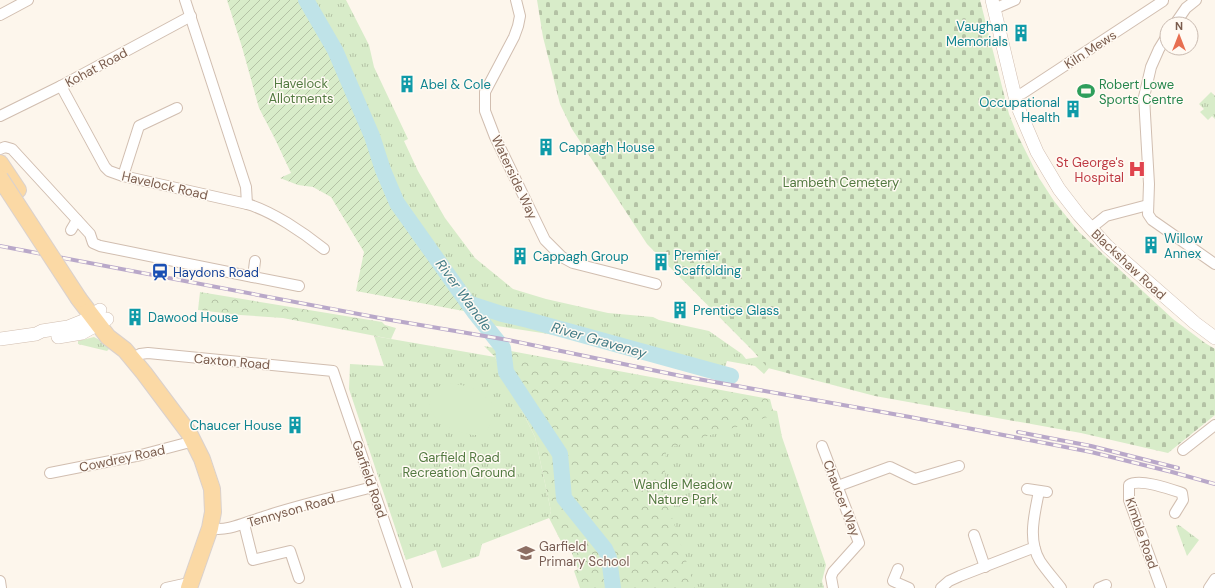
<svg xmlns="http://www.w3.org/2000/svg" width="1215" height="588" font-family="'DM Sans',sans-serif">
<defs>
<pattern id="grass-tufts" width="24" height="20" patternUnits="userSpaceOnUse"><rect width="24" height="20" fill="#d8ecc9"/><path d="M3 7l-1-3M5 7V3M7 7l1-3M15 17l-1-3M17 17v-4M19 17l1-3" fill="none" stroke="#b4c2a5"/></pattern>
<pattern id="forest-crowns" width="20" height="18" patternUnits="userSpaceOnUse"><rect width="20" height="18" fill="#d8ecc9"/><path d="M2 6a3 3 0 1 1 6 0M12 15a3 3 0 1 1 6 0" fill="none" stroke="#b4c2a5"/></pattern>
<pattern id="cemetery-stones" width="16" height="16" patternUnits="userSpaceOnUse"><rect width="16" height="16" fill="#d8ecc9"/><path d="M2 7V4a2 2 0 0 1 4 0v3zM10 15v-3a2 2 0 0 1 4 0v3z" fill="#b4c2a5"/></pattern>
<pattern id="garden-furrows" width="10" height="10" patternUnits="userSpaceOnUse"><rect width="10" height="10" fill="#d8ecc9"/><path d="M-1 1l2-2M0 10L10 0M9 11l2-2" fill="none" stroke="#b4c2a5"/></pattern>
</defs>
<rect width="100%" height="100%" fill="#fdf6ec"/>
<g fill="url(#grass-tufts)">
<path d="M300,0h46l23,45 5,22 34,72 -4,2 14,30 27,47 30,40 38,31 33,10 62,14 45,4 6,3 50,11 33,23 4,5 13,-2 10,11 -5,6 -9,-8 -28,-5 -3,9 -156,-33 -77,-12 -22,-13 -62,-87 -21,-41 -45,-114 -21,-40z"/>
<path d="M1211,92l4,4v23l-3,-3 -4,4 -8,-8 4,-3 -5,-5z"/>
<path d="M374,336l121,21 40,80 16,74 -2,7 -67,26 -3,12 -37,12 -6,-18 -30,10 -57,-171 1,-25 34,2z"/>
<path d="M94,337l9,5 6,7 -2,2 -29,-7v-3z"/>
<path d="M513,361l264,50 5,26 44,128 -4,16 2,7h-211z"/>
<path d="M1179,525l20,15 -12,16 -11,-30z"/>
</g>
<g fill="url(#forest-crowns)">
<path d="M200,292l182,30 3,3 11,3 -5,11 -108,-21 -43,-3 -42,-5z"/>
<path d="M484,346l286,53 4,16 -108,34 -2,44 31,95h-115l-6,-17 4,-2 -8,-21 -5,1 -16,-31 2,-7 -16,-74 -40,-80z"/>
</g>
<path fill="url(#cemetery-stones)" d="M537,0h443l29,114 8,20 22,44 15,23 25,31 94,87 32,24 10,6v66l-47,38 -87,-20 -206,-37 -107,-28 -15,-17 -106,-107 -75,-115 -12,-25 -17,-67z"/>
<path fill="url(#garden-furrows)" d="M227,0h73l20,30 21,40 45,114 21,41 62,87 -113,-21 8,-39 -33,-55 -18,-10 -15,-2 -18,-7 11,-5 -16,-34 -16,-31 -17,-61z"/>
<path fill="#d8ecc9" d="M448,383c23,3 30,5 47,23 -2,9 -3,19 -9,26 -10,9 -38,-4 -46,-11 -6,-4 -8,-9 -11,-14 3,-11 6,-22 19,-24z"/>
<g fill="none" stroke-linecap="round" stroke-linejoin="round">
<g stroke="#bfe3e8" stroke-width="16">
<path d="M306,0l29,50 37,86 11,34 14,33 78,110 28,35 3,24 54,82 4,44 41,51 4,9 4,30"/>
<path d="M468,303l34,11 26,6 203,56"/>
</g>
<g stroke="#d1beb0" stroke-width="12">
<g id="minor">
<path d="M516,0l4,16 -2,10 -4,11 -29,55v19l10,26 50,103 17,17 11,6 83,21"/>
<path d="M994,9l21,-9"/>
<path d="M0,15l28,-15"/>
<path d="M1175,24l11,-16 10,-8"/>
<path d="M1167,36l-8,13 -8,18 -7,30 5,87 -1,30 4,6 63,44"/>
<path d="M61,86l44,81 4,4 14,5 124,28 -1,-17 -61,-187"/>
<path d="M1015,96l8,-3 140,-92v-1"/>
<path d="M0,116l61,-30 130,-70"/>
<path d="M0,149l5,-2 7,2 78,85 3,9 7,3 153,31 2,-16"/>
<path d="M123,176l16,-50 38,-18"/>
<path d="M247,204c25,7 57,29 77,45"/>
<path d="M1091,228l15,-12 42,-11"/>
<path d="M71,230l6,-10"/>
<path d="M253,277l46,9"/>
<path d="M132,359l8,-5 8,-1 185,18 74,217"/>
<path d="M822,446l37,97 -26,29 -2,5 2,11"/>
<path d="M1183,450l32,-25"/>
<path d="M50,473l91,-18 53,-14"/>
<path d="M838,486l52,-19 25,12 44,-13"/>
<path d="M1027,489l20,3"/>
<path d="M1039,491c-4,22 -12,48 1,70 6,9 14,18 21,27"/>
<path d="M244,524l9,36 37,-9 9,27"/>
<path d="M210,528c17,4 36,-6 53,-11 36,-12 73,-20 109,-30"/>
<path d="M974,535l11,32"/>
<path d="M898,569l-5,12 16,7"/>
<path d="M0,581l1,7"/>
<path d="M166,588l18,-4 6,1"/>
<path d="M941,588l8,-7 11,-5 70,-27h5"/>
<path d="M1099,588l7,-3"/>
<path d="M1161,588l-32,-88v-15c10,-7 41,4 53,8l1,7 -8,13"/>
<path d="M1209,588l6,-9"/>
</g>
</g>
<g stroke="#d1beb0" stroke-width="14">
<g id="tertiary">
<path d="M992,0l25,105 20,47 22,37 20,26 28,31 88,77 20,15"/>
<path d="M58,337l24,-4 25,-14"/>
<path d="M0,339l36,-5 6,-3 26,-4 15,-6 17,-11"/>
</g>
</g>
<g stroke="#dad1cd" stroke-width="18">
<g id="primary">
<path d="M0,163l18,27"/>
<path d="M79,299l29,38 17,13 19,23 45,60 13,26 10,30 1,23 -3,16 -21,60"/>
</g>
</g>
<use href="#minor" stroke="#fff" stroke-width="10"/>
<use href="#tertiary" stroke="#fff" stroke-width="13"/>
<use href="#primary" stroke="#fbd9a5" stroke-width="16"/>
<g stroke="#b9a8c9" stroke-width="4">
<g id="rail">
<path d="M0,246l385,73 123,21 173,36 229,41 181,35 81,20 43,12"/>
<path d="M1018,432l73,14 87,22"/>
</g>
</g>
<use href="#rail" stroke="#fffaf3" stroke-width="2.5" stroke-dasharray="8" stroke-linecap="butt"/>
<g stroke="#dad1cd" stroke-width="18" stroke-linecap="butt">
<path id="primary-bridge" d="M0,178l79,121"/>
</g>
<use href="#primary-bridge" stroke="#fbd9a5" stroke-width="16"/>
</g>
<defs>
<g id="building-bare" transform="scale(1.38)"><path d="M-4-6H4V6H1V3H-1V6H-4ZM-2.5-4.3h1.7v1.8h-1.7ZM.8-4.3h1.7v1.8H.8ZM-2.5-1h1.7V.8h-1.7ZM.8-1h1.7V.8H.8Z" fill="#0f9aa8" stroke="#fffaf3" stroke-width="2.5" paint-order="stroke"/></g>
<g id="stadium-bare" transform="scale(1.38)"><path d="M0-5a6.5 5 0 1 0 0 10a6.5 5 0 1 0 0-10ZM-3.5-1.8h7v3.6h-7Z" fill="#2e9e5b" stroke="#fffaf3" stroke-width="2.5" paint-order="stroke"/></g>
<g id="hospital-bare" transform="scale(1.38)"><path d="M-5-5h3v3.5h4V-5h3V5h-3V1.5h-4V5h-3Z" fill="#e0444e" stroke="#fffaf3" stroke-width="2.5" paint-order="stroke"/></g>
<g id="station-bare" transform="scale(1.38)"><path d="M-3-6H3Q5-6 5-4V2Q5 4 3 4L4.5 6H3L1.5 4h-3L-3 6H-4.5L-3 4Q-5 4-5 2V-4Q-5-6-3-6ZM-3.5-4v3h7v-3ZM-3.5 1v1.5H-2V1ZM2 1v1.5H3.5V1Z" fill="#1a4fb4" stroke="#fffaf3" stroke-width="2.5" paint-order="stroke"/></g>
<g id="school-bare" transform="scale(1.38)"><path d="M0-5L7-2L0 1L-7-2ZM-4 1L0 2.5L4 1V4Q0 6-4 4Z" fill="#8d6e63" stroke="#fffaf3" stroke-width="2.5" paint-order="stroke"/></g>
</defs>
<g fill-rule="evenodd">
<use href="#building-bare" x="1021" y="33"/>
<use href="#building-bare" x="407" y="84"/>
<use href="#stadium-bare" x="1086" y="91"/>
<use href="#building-bare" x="1073" y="109"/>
<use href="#building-bare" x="546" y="147"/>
<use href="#hospital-bare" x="1137" y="169"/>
<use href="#building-bare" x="1151" y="245"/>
<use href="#building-bare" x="520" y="256"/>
<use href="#building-bare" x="661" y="262"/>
<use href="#station-bare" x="160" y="272"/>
<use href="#building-bare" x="680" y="310"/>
<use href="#building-bare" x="135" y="317"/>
<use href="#building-bare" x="295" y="425"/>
<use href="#school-bare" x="526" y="553"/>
</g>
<g text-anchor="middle" stroke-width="3" stroke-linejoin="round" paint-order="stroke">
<g font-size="13" fill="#0d838f" stroke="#fffaf3" text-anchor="start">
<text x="1008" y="31" text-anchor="end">Vaughan<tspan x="1008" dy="15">Memorials</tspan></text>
<text x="420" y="89">Abel &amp; Cole</text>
<text x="1060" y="107" text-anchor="end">Occupational<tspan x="1060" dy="15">Health</tspan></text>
<text x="559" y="152">Cappagh House</text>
<text x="1164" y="243">Willow<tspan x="1164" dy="15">Annex</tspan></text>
<text x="674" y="260">Premier<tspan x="674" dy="15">Scaffolding</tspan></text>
<text x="533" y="261">Cappagh Group</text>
<text x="693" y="315">Prentice Glass</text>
<text x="148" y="322">Dawood House</text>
<text x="282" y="430" text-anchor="end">Chaucer House</text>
</g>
<g font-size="13" fill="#7a5c4d" stroke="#fffaf3">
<text transform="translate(1090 49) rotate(-33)" y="5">Kiln Mews</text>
<text transform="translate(96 67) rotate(-28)" y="5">Kohat Road</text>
<text transform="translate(515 177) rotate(65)" y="5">Waterside Way</text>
<text transform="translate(165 185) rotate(13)" y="5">Havelock Road</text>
<text transform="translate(1129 264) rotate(43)" y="5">Blackshaw Road</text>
<text transform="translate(232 361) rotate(5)" y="5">Caxton Road</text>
<text transform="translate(122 458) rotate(-12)" y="5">Cowdrey Road</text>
<text transform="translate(370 479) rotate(71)" y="5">Garfield Road</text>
<text transform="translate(842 498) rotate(69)" y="5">Chaucer Way</text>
<text transform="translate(291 510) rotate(-16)" y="5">Tennyson Road</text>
<text transform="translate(1142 533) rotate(71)" y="5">Kimble Road</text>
</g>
<g font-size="13" fill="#537a41" stroke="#fffaf3">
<text x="301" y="88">Havelock<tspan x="301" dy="15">Allotments</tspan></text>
<text x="841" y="187">Lambeth Cemetery</text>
<text x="459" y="462">Garfield Road<tspan x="459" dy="15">Recreation Ground</tspan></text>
<text x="683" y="489">Wandle Meadow<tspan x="683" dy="15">Nature Park</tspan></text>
</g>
<g font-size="13" fill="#27864d" stroke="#fffaf3" text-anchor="start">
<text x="1099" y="89">Robert Lowe<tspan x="1099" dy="15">Sports Centre</tspan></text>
</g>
<g font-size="13" fill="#be3a42" stroke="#fffaf3" text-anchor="end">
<text x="1124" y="167">St George's<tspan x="1124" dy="15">Hospital</tspan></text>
</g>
<g font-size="13" fill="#164399" stroke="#fffaf3" text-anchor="start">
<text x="173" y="277">Haydons Road</text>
</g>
<g font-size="13" fill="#785e54" stroke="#fffaf3" text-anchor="start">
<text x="539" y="551">Garfield<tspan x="539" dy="15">Primary School</tspan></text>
</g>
<g font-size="14" font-style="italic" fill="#437c86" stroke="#fffaf3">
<text transform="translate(464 295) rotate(54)" y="5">River Wandle</text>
<text transform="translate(599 340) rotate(16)" y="5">River Graveney</text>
</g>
</g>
<g transform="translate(1179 36)"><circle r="19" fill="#fffaf3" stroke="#cabbb1"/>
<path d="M0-3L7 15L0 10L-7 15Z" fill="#e76f51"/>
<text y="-6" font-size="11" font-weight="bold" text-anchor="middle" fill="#7a5c4d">N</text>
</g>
</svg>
